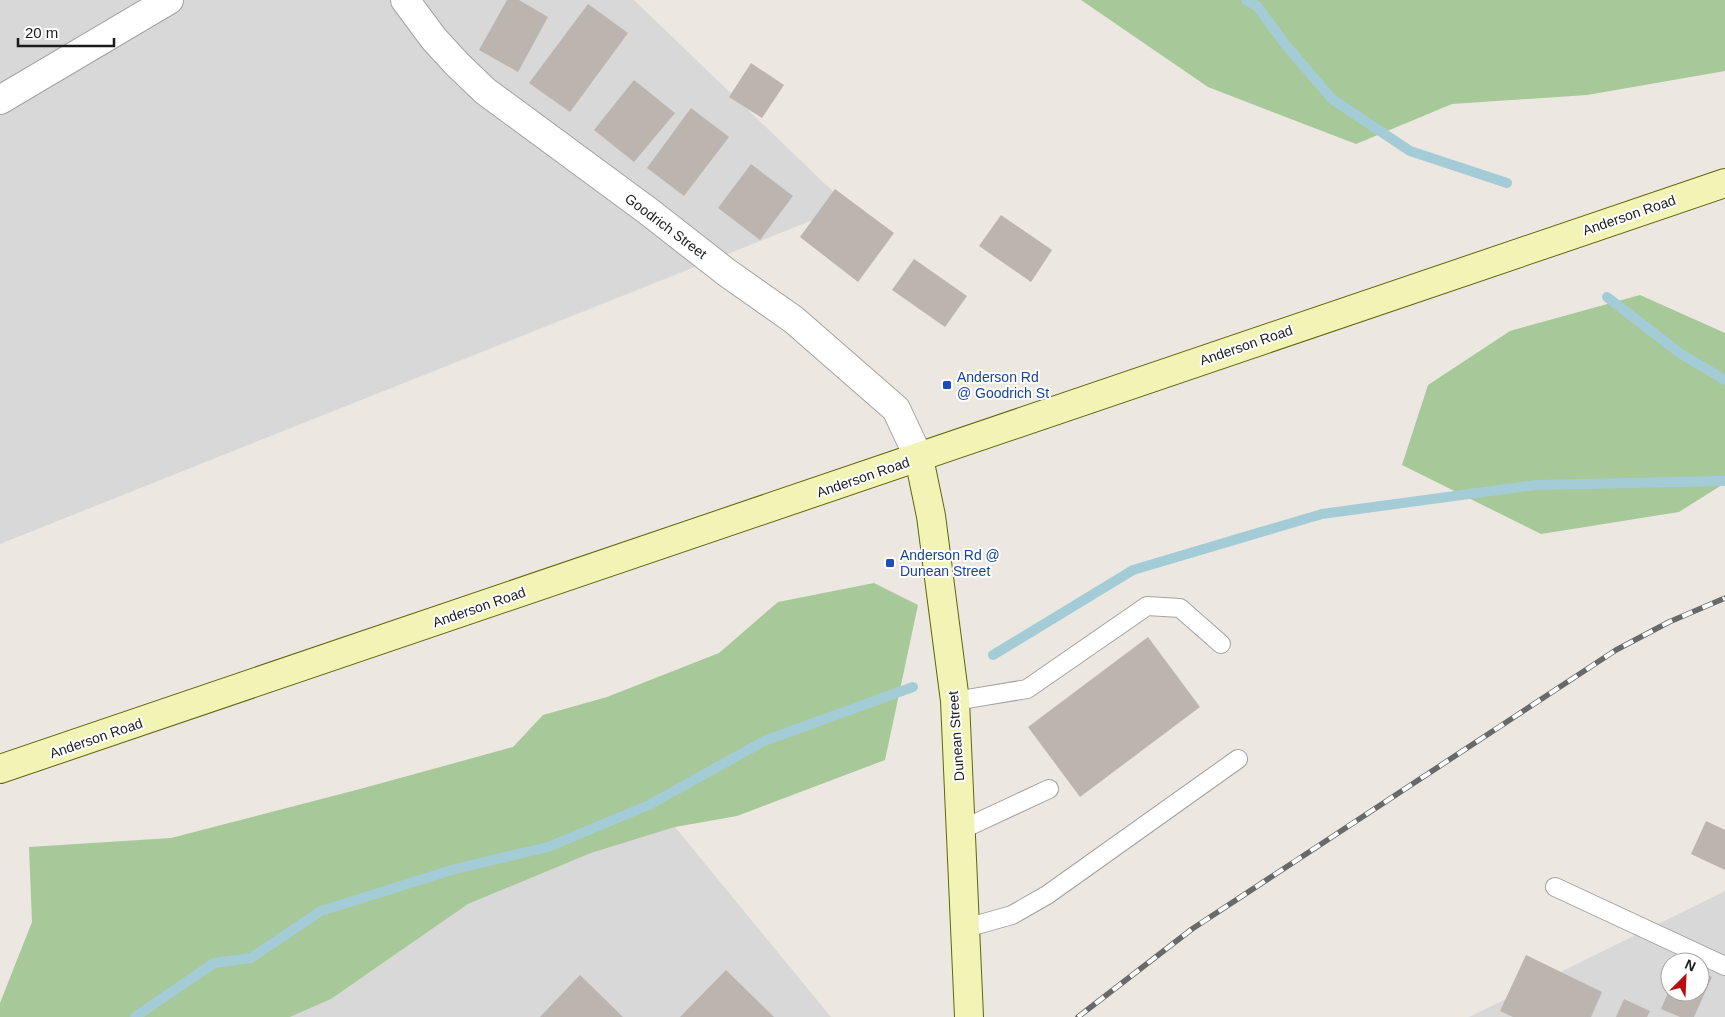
<svg xmlns="http://www.w3.org/2000/svg" width="1725" height="1017" font-family="Helvetica,sans-serif">
<rect width="100%" height="100%" fill="#ece8e1"/>
<g fill="#d9d8d8" fill-rule="evenodd">
<path d="M0,0h634l214,206 -848,338z"/>
<path d="M675,827l156,190h-541l41,-18 137,-95 123,-51z"/>
<path d="M1725,891v126h-256zM1670,962h30v30h-30z"/>
</g>
<g fill="#a7c898">
<path d="M1081,0h644v71l-138,24 -135,9 -96,40 -148,-57z"/>
<path d="M1640,295l85,38v150l-46,29 -138,22 -139,-69 26,-80 82,-54z"/>
<path d="M874,583l44,22 -33,155 -148,56 -62,11 -84,26 -123,51 -137,95 -41,18h-290v-14l32,-81 -3,-75 142,-9 189,-49 153,-42 30,-32 64,-18 112,-44 59,-51z"/>
</g>
<g fill="none" stroke-linecap="round" stroke-linejoin="round">
<g stroke="#a4ccd7" stroke-width="10">
<path d="M1246,0l11,6 28,38 47,55 78,52 97,32"/>
<path d="M1607,297l74,57 44,26"/>
<path d="M993,655l140,-85 189,-56 213,-29 190,-4"/>
<path d="M135,1017l79,-54 37,-5 70,-47 134,-42 93,-22 101,-42 115,-64 149,-54"/>
</g>
</g>
<g fill="#bcb4ae">
<path d="M507,0h12l29,17 -30,55 -39,-22z"/>
<path d="M588,4l40,29 -58,79 -41,-29z"/>
<path d="M751,63l33,22 -22,33 -33,-21z"/>
<path d="M634,80l41,33 -41,49 -40,-32z"/>
<path d="M691,108l38,29 -45,59 -37,-28z"/>
<path d="M751,164l42,32 -33,44 -42,-32z"/>
<path d="M835,189l59,44 -36,49 -58,-45z"/>
<path d="M1001,215l51,35 -21,32 -52,-36z"/>
<path d="M914,259l53,37 -22,31 -53,-37z"/>
<path d="M1148,637l52,70 -120,90 -52,-70z"/>
<path d="M1706,821l19,9v40l-34,-16z"/>
<path d="M1526,955l76,37 -11,25h-78l-13,-6z"/>
<path d="M726,970l48,47h-94z"/>
<path d="M1700,972l12,5 -18,40h-14l-19,-8 9,-21v4h30z"/>
<path d="M580,975l43,42h-83z"/>
<path d="M1624,999l26,12 -3,6h-31z"/>
</g>
<g fill="none" stroke-linecap="round" stroke-linejoin="round">
<g stroke="#a2a2a2" stroke-width="20">
<g id="lane">
<path d="M955,701l72,-12 120,-83 33,2 41,36"/>
<path d="M961,830l88,-41"/>
<path d="M1555,887l170,79"/>
<path d="M966,928l46,-13 35,-20 191,-136"/>
</g>
</g>
<g stroke="#a2a2a2" stroke-width="30">
<g id="street">
<path d="M405,0l29,39 23,25 28,27 163,120 78,61 68,48 102,89 23,49"/>
<path d="M0,100l169,-100"/>
</g>
</g>
<g stroke="#5f670c" stroke-width="30">
<g id="secondary">
<path d="M919,458l12,58 24,185 14,316"/>
<path d="M0,769l1725,-586"/>
</g>
</g>
<use href="#lane" stroke="#fff" stroke-width="18"/>
<use href="#street" stroke="#fff" stroke-width="28"/>
<use href="#secondary" stroke="#f2f4b6" stroke-width="28"/>
<g stroke="#696969" stroke-width="5.5">
<path id="rail" d="M1078,1017l114,-88 424,-279 53,-28 56,-24"/>
</g>
<use href="#rail" stroke="#fff" stroke-width="4" stroke-dasharray="11" stroke-linecap="butt"/>
</g>
<g fill="#1a4fb4" stroke="#fff" stroke-width="2">
<rect x="942" y="380" width="10" height="10" rx="2.5"/>
<rect x="885" y="558" width="10" height="10" rx="2.5"/>
</g>
<g text-anchor="middle" stroke-width="4" stroke-linejoin="round" paint-order="stroke">
<g font-size="14" fill="#1b1b1b" stroke="#fff">
<text transform="translate(1629 215) rotate(-19)" y="5">Anderson Road</text>
<text transform="translate(666 226) rotate(37)" y="5">Goodrich Street</text>
<text transform="translate(1246 345) rotate(-19)" y="5">Anderson Road</text>
<text transform="translate(863 477) rotate(-19)" y="5">Anderson Road</text>
<text transform="translate(479 607) rotate(-19)" y="5">Anderson Road</text>
<text transform="translate(956 736) rotate(-94)" y="5">Dunean Street</text>
<text transform="translate(96 738) rotate(-19)" y="5">Anderson Road</text>
</g>
<g font-size="14" fill="#164399" stroke="#fff" text-anchor="start">
<text x="957" y="382">Anderson Rd<tspan x="957" dy="16">@ Goodrich St</tspan></text>
<text x="900" y="560">Anderson Rd @<tspan x="900" dy="16">Dunean Street</tspan></text>
</g>
</g>
<g transform="translate(1685 977) rotate(24)"><circle r="24" fill="#ffffff" stroke="#a4a4a4"/>
<path d="M0-4L9 19L0 12L-9 19Z" fill="#b80e10"/>
<text y="-8" font-size="14" font-weight="bold" text-anchor="middle" fill="#1b1b1b">N</text>
</g>
<path d="M18 38v8h96v-8" fill="none" stroke="#1b1b1b" stroke-width="2.5"/>
<text x="25" y="38" font-size="15" fill="#1b1b1b" stroke="#ffffff" stroke-width="4" paint-order="stroke">20 m</text>
</svg>
